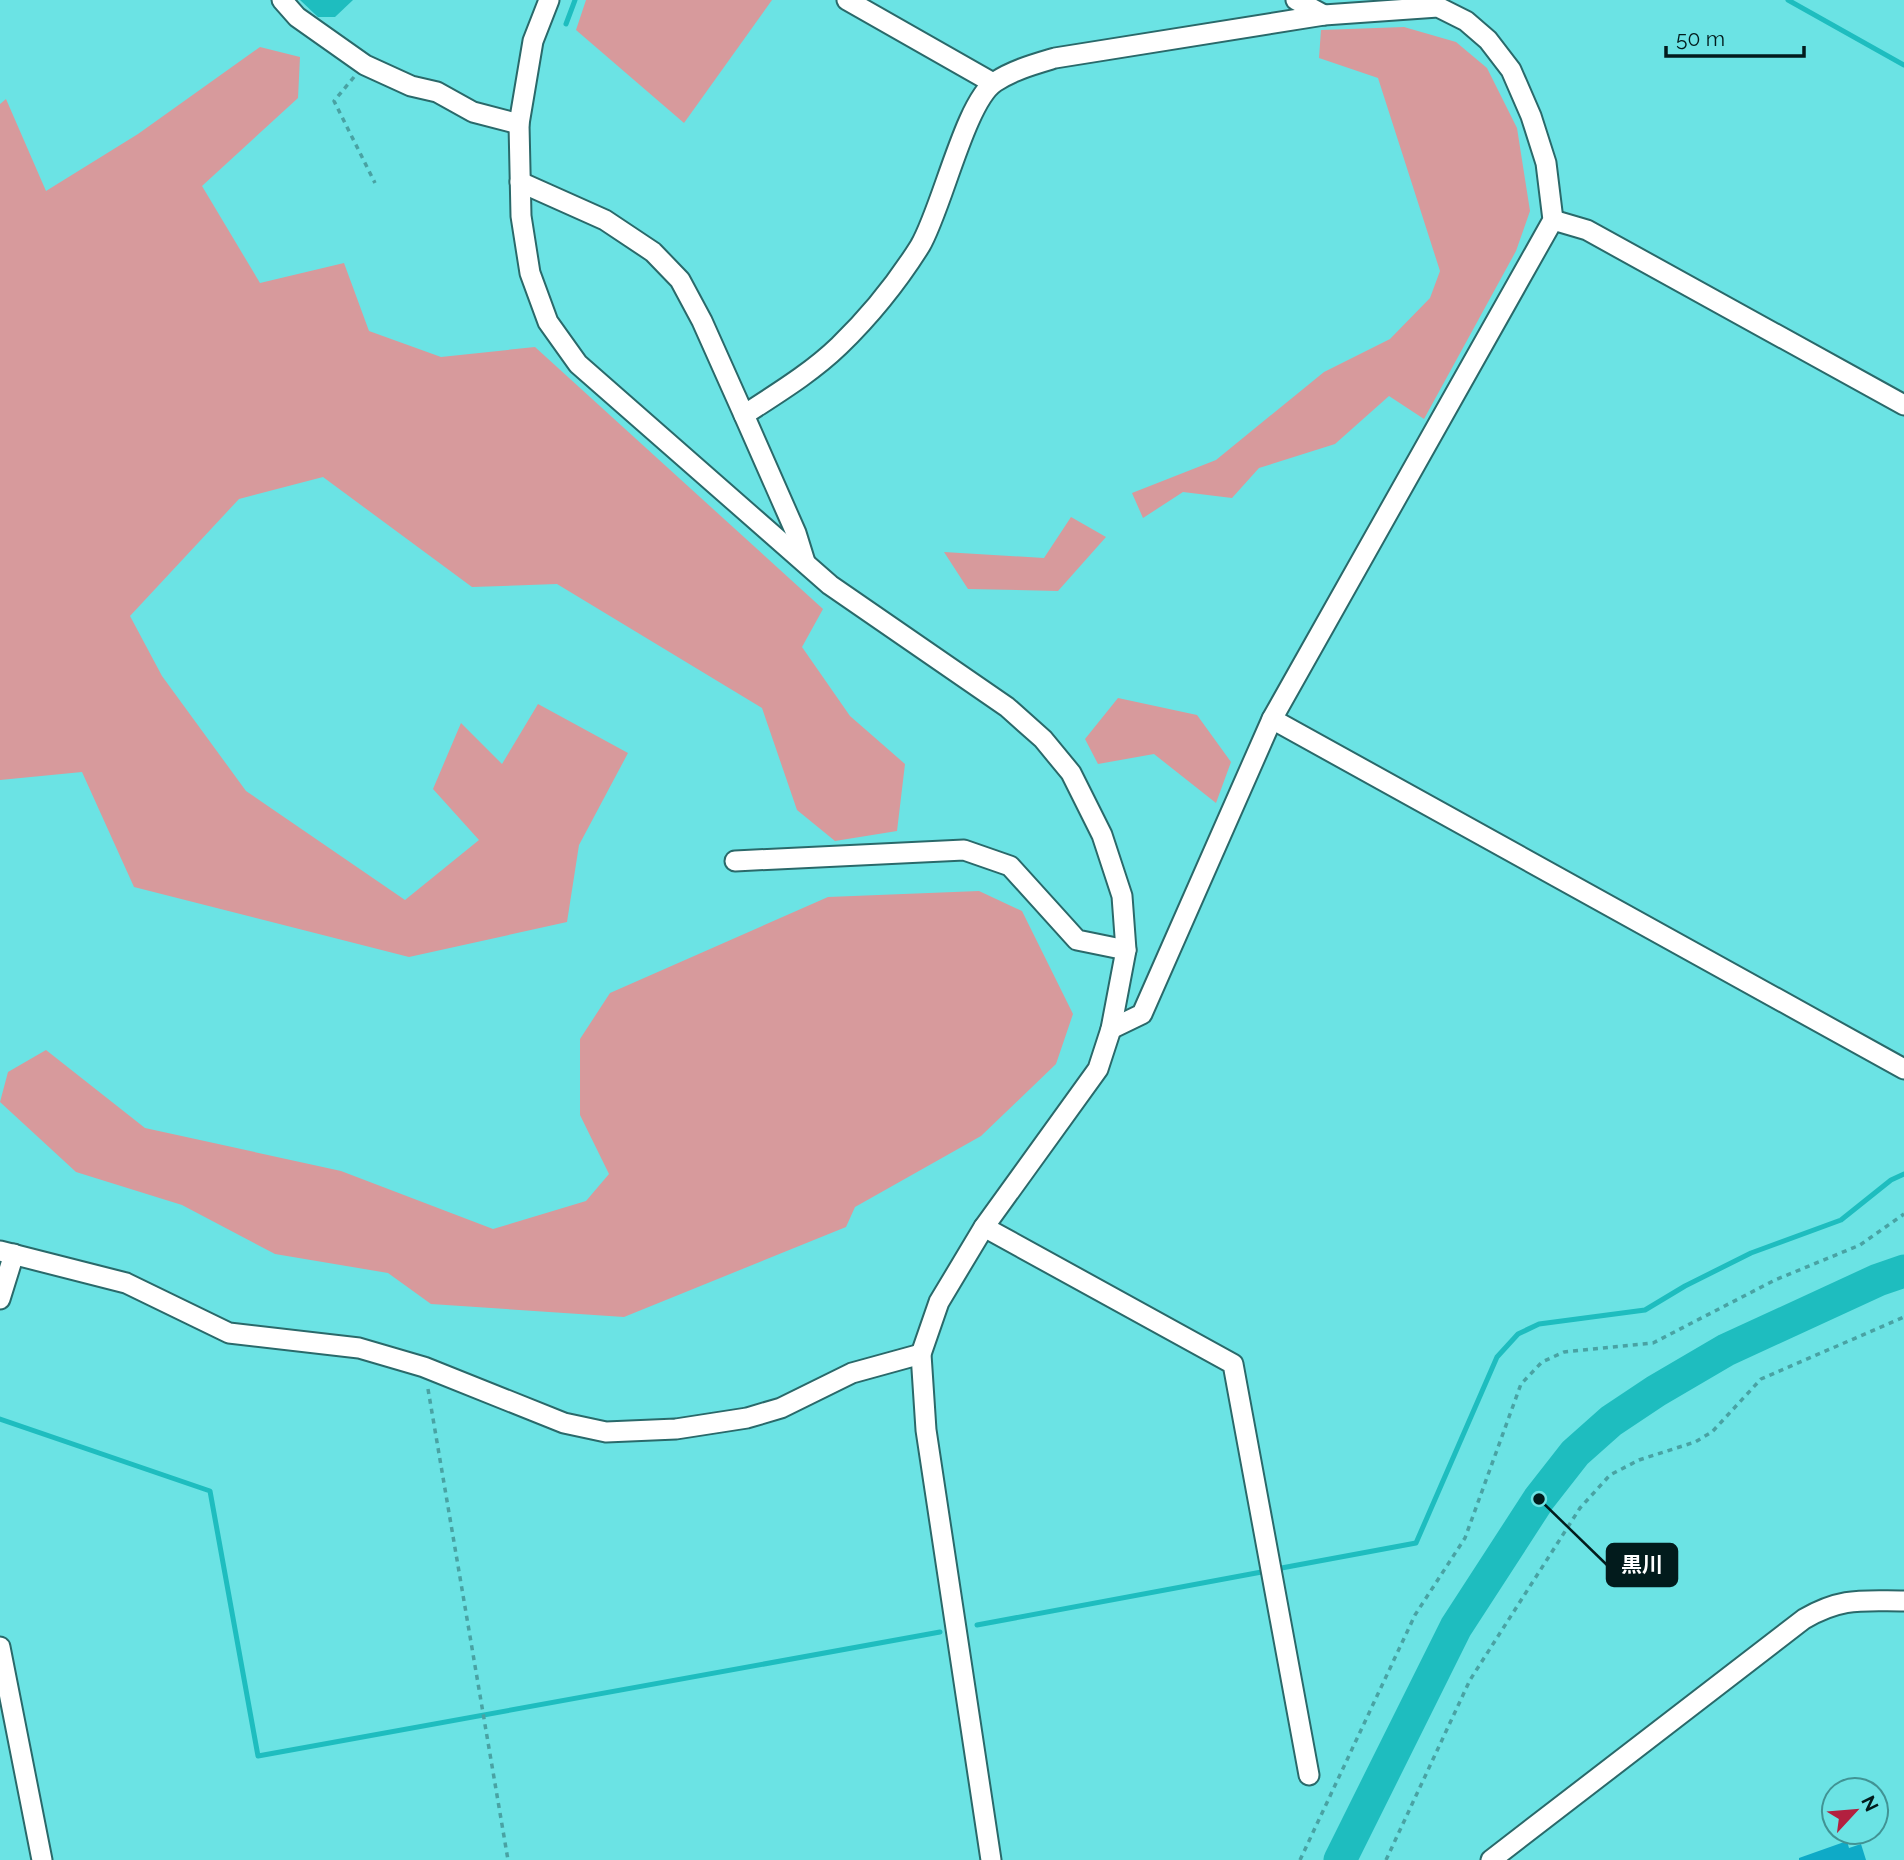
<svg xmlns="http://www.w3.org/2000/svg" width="1904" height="1860" font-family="Raleway,'Noto Sans JP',sans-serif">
<rect width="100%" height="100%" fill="#6be3e4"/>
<g fill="#d79a9c">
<path d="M586,0h186l-88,123 -108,-93z"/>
<path d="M1404,27l52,15 31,26 30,60 13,83 -14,40 -92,168 -35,-23 -54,48 -76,24 -27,30 -49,-6 -40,26 -11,-25 84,-33 108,-88 66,-33 40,-41 10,-27 -62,-193 -59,-20 2,-28z"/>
<path d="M260,47l40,10 -2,41 -96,88 58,97 84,-20 25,68 72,26 94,-10 288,262 -21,38 48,69 55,48 -8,67 -62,10 -38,-31 -35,-102 -205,-124 -85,3 -149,-110 -84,22 -109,117 32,60 84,115 159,109 74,-60 -46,-51 28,-66 41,41 36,-60 90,49 -49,92 -12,77 -158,35 -275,-70 -52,-115 -82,8v-676l6,-5 40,92 92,-57z"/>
<path d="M1071,517l35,20 -48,54 -90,-2 -24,-37 100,6z"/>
<path d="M1118,698l79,17 34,47 -15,41 -62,-49 -56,10 -13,-25z"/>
<path d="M979,891l43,20 51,103 -17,50 -75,72 -126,71 -9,20 -222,90 -193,-13 -43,-31 -113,-19 -93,-49 -106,-33 -76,-70 8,-30 38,-22 99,78 196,43 152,58 93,-28 23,-27 -29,-59v-76l30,-46 218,-96z"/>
</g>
<path fill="#1ebdbf" d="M300,0h53l-18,17h-17z"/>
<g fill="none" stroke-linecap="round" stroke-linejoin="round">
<g stroke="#1ebdbf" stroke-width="5">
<path d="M1788,0l116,65"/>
<path d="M566,24l9,-24"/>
<path d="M0,1419l210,72 48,265 682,-124"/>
<path d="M1276,1569l140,-26 81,-186 21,-23 21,-10 106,-14 40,-24 66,-33 90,-33 50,-40 13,-6"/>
<path d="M977,1625l290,-54"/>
</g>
<path stroke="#1ebdbf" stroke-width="33" d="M1340,1860l116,-233 83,-128 36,-46 36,-32 45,-30 70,-41 152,-70 26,-9"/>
</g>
<path fill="#0eaac7" d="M1847,1841l2,7 12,-4 5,16h-67v-2z"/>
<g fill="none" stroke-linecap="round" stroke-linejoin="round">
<g stroke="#2a696a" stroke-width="23">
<g id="minor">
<path d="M282,0l15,17 68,48 46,21 26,6 36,20 46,12"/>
<path d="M549,0l-16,41 -14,83 2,92 9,57 18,49 30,42 252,221 177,122 36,32 28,34 31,62 20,61 4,54 -15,79 -13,40 -114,158 -45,75 -18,52 5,76 65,430"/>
<path d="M847,0l146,83"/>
<path d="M1296,0l28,15"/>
<path d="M520,182l85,38 48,32 27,28 22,41 42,94 52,118 9,29"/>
<path d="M1553,220l34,10 317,175"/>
<path d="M744,415c32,-21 67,-42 95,-69 30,-29 59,-65 81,-100 22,-37 45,-144 75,-164 18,-12 40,-18 60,-24l269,-43 114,-8 28,14 22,19 23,30 20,46 15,47 7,57 -281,499 -130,295 -31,15"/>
<path d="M1272,719l632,350"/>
<path d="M735,861l229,-11 46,16 67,74 49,10"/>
<path d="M984,1227l249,137 76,411"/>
<path d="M0,1251l126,32 103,50 130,15 65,19 140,56 42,9 70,-3 71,-11 34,-10 71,-35 69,-19"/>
<path d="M0,1299l14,-45"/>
<path d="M0,1647l42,213"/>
<path d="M1491,1860l313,-241c38,-22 58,-18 100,-18"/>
</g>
</g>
<g stroke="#49a2a3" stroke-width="3.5" stroke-dasharray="5 5" stroke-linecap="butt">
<path d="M354,77l-20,24 41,82"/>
<path d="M428,1389l80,471"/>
<path d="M1300,1860l115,-245 50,-77 56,-154 21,-22 22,-10 89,-9 122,-63 85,-35 44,-31"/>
<path d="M1386,1860l84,-180 110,-172 30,-33 29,-15 56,-18 17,-10 49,-53 143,-62"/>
</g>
<use href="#minor" stroke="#fff" stroke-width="19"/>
</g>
<path fill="none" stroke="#021b1c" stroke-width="2.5" d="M1539 1499L1607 1565"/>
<circle fill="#021b1c" stroke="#6be3e4" stroke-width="2.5" cx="1539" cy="1499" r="7"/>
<rect fill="#021b1c" stroke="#021b1c" stroke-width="2.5" x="1607" y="1544" width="70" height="42" rx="7"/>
<g font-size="21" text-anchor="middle" font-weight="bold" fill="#fff">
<text x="1642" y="1572">黒川</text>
</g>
<g transform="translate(1855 1811) rotate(64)"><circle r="33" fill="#6be3e4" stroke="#419394" stroke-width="2"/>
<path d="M0-5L12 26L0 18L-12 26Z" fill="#b3203f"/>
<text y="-10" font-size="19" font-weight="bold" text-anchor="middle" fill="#021b1c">N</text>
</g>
<path d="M1666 46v10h138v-10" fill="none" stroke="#021b1c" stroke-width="3.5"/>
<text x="1676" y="46" font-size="21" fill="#021b1c" stroke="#6be3e4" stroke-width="5" paint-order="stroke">50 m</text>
</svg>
